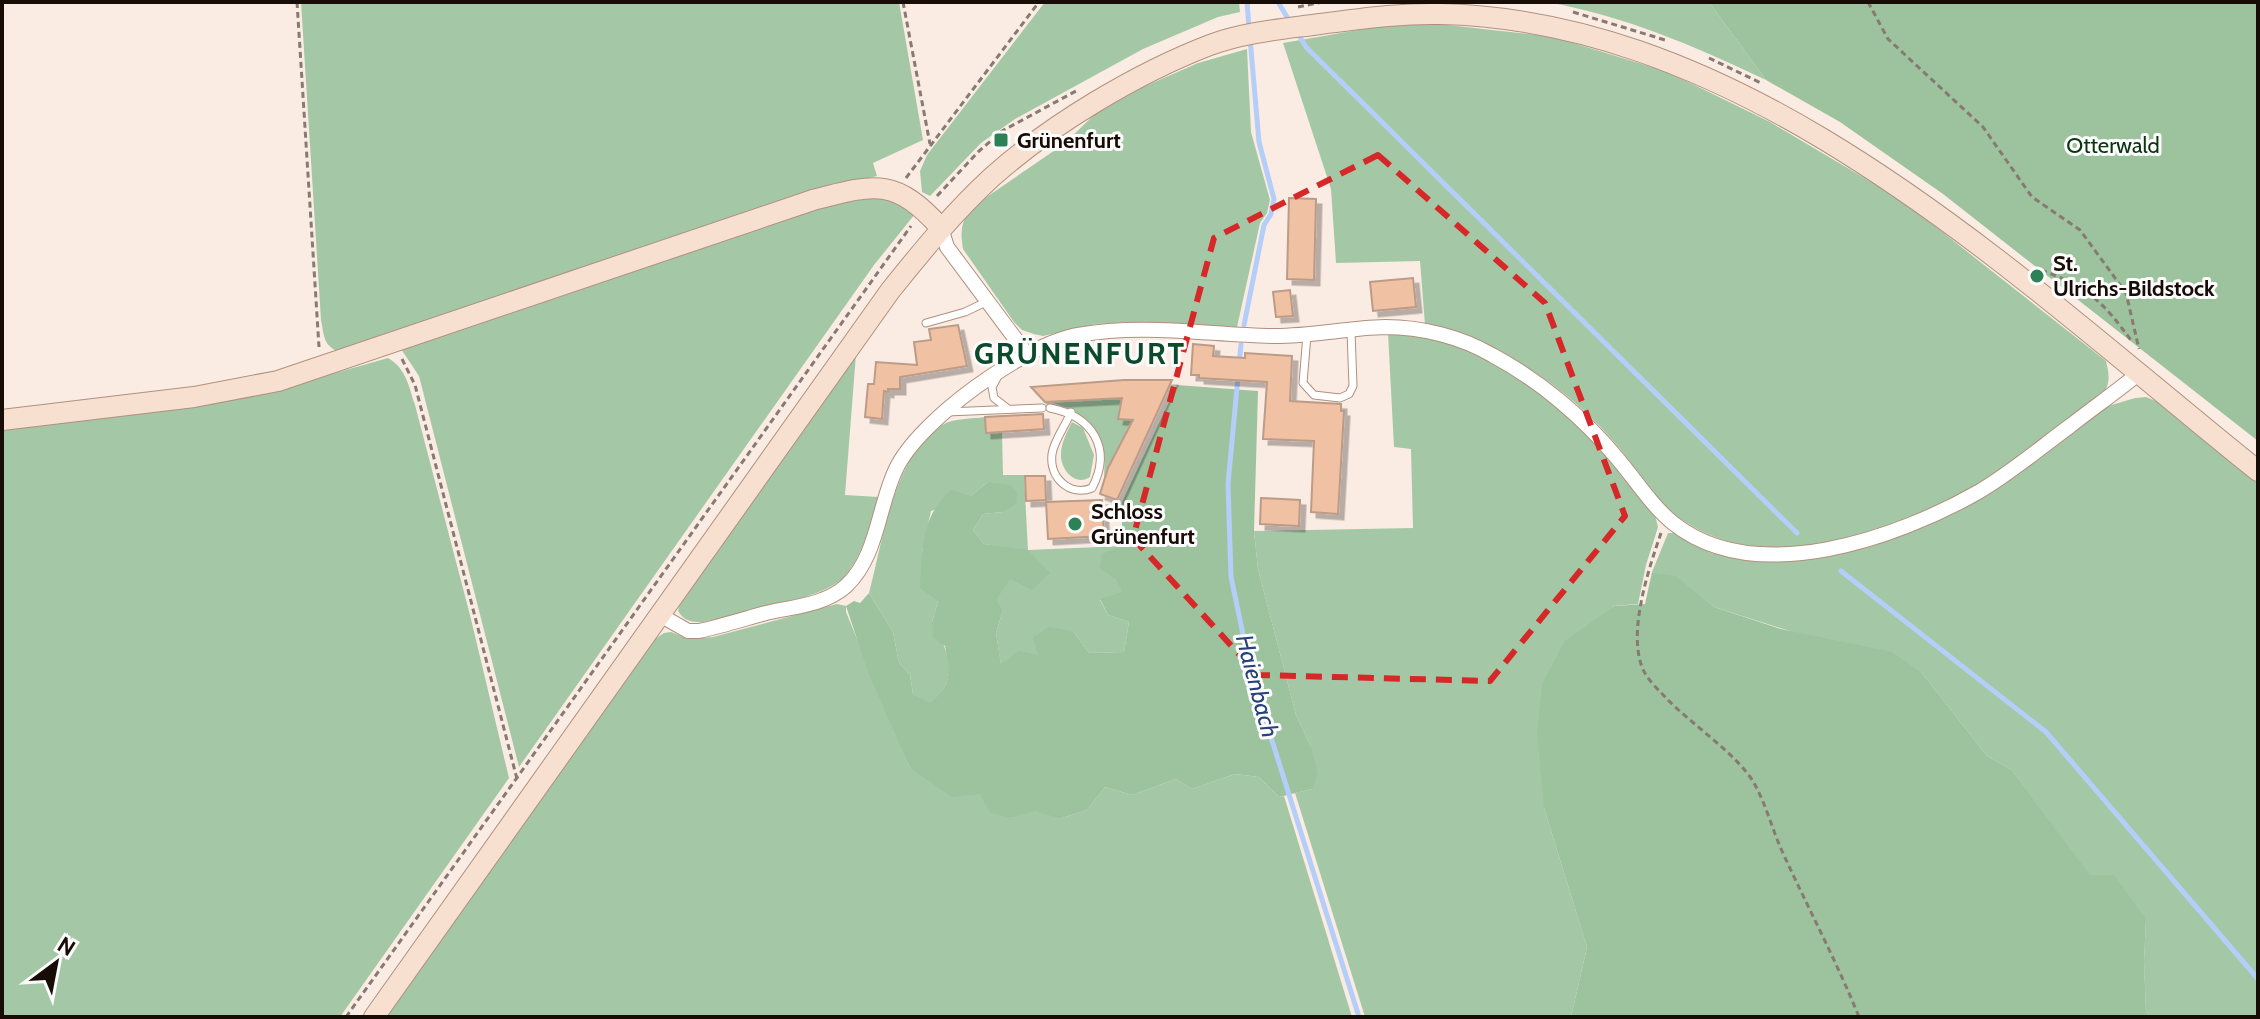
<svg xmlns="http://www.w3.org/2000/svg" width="2260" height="1019" font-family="Cabin,sans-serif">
<defs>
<filter id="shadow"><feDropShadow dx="5.5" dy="5.5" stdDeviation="0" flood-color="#0004"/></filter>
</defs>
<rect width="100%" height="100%" fill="#faece3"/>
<g fill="#a4c8a5">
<path d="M301,2h598l24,138 -50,23 4,13 -54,13 -486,162c-14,-6 -13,-17 -16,-31z"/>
<path d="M1045,2h194l1,10 -22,5 -75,32 -128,70 -34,24 -51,53 -8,-4 -2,-21 7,-16z"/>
<path d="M1547,2h162l57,78c-71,-34 -142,-64 -219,-78z"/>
<path d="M1439,24l115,13 114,35 102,50 123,73 29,21 184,145c3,13 5,21 -3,33 -43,32 -86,67 -133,94 -86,50 -221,96 -305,18 -18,-16 -29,-38 -45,-57 -49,-60 -119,-107 -195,-124l-5,-64 -84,2 -5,-74 -48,-146 98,-17z"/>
<path d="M1247,49l4,83 19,68 -3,13 -7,10 -23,104 -105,-5 -36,2 -53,12 -9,-2 -12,-4 -8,-8 -51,-73c-3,-17 -2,-28 9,-42l92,-63 31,-30 46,-26 57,-25z"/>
<path d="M876,198l12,1 27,15 -41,51 -355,502 -100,-391 -18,-27 434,-147z"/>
<path d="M1388,333c14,2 29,1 43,5 66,15 129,65 173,115 18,20 33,42 51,62l3,12 -12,38 -8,39 -25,2 -69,202 43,139 -16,70h-206l-70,-224 17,-4 -1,-42 -15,-32 -38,-146 -4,-38 159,-3 -2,-79 -17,-2z"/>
<path d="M856,354l-11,141 34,2c-9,27 -16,58 -35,80 -20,22 -110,38 -142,45 -11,0 -18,-1 -24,-11l2,-8z"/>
<path d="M388,358c18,10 21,29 27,47l55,210 39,163 -169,239h-338v-588l199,-23 57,-11z"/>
<path d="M2146,397l10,4 102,82v534h-108l-4,-5 -2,-50 2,-43 -56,-43 -78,-106 -25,-14 -65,-83 -208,-66 -38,-30 -24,-5 16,-39h6l37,20 52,8 68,-5 39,-9 38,-14 197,-126 30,-9z"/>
<path d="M1122,398l-3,21 14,1 -29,61c0,-11 2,-27 -2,-38 -8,-24 -30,-35 -53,-41z"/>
<path d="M985,417l1,16 16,-1 1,43h21l4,75 94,-4 -7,33 8,14 -23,7 8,15 21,7 -5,30 -35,1 -16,-22 -35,24 -37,10 -5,-32 7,-23 -8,-10 30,-49 -41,-7 -11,-14 10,-16 20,-2 -15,-30 -17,14 -40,15 -9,41 16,49 -6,21c17,31 29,56 -2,82l-17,-10 -3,-19 -11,-12 -6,-31 -24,-39c13,-49 26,-142 73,-168 12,-7 29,-6 43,-8z"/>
<path d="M1072,422l11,6 11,27 -4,22c-15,10 -30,-8 -29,-23 0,-11 6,-22 11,-32z"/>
<path d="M837,604l9,2v6l64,156 70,26 32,24 23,-8 24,9 28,-9 18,-23 27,8 44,-16 16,10 43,-15 24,3 20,20 5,-1 68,221h-966l266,-376 12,-8 7,-1 17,7 25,-2z"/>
</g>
<g fill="#9cc39d">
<path d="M1709,2h549v439l-315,-247 -103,-72 -74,-42z"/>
<path d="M1177,385l81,6 -4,140 4,38 38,146 15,32 7,27 -6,15 -33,8 -20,-20 -24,-3 -43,15 -16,-10 -44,16 -27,-8 -18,23 -28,9 -24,-8 -23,7 -22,-5 -10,-19 -28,3 -42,-29 -42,-96 -22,-66 8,-5 6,2 9,-10 24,39 6,31 11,12 3,19 17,9c23,-19 20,-30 15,-57l-12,-8 -1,-16 6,-21 -18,-13c2,-38 1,-72 31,-98l20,6 17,-14 23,3 6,8 -1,11 -13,8 -20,2 -10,16 11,14 44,6 22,23 -18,17 -22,-11 -14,21 7,10 -7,23 5,31 18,-13 19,4 -5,-17 15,-11 25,4 16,22 35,-1 5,-30 -21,-7 -8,-16 22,-7 -7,-13 -15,-11 2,-14 20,-8v-44z"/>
<path d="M1652,572l24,4 38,31 67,22 111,23 30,21 65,83 25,14 78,105h24l32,44 -2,43 2,50 4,5h-579l16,-70 -43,-139 -7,-75 5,-49 23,-43 49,-35 31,-2z"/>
</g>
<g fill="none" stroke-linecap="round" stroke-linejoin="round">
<g stroke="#b5cdf9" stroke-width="5">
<path d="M1247,2l2,26"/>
<path d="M1278,2l12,20"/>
<path d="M1298,34l8,13 491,486"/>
<path d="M1244,325l20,-100 7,-11 3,-15 -15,-57 -9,-104"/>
<path d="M1239,363l2,-18"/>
<path d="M1238,377l-10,107 3,93 21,100 107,340"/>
<path d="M1841,571l205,161 212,247"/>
</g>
</g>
<g fill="#f1c1a4" stroke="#bc9b87" stroke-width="2" filter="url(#shadow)">
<path d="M1289,198l27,1 -2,81 -27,-1z"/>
<path d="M1413,278l3,29 -43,4 -3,-29z"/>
<path d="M1290,290l3,26 -17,1 -3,-25z"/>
<path d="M958,325l9,41 -67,11v12h-12v3l-4,-1 -2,28 -17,-2 3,-33h6l2,-22 41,3 -3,-23 17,-2 -2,-11z"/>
<path d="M1193,344l21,2 -1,10 32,2v-5l47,3 -2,45 51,3v7h3l-6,103 -27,-2 3,-71 -51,-2 4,-57 -68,-4v-3h-8z"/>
<path d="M1124,380h48l-55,120 -17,-6 8,-26 25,-48 -15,-1 4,-21 -77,4 -14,-15z"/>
<path d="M1043,414l1,15 -58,4 -1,-16z"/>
<path d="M1025,476h20l1,24 -20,1z"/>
<path d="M1261,498l39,2 -1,26 -39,-2z"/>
<path d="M1102,500l2,36 -56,3 -2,-37z"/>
</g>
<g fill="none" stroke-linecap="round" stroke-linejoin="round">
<g stroke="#b0907d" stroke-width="9">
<g id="lane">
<path d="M926,323l39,-11 21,-10"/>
<path d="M1307,335l-4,48 11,12 26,3 9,-4 4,-8 -2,-55"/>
<path d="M998,376l-6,11 2,11 13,10"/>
<path d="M1050,408c42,8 63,40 42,80 -22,9 -43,-10 -40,-34 2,-14 14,-29 19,-42"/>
<path d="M947,412l95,-4"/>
</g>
</g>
<g stroke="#b0907d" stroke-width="16">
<g id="street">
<path d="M941,228l6,19 79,106"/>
<path d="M660,615l28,16h11c23,-5 45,-12 67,-18 26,-6 59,-8 80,-27 32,-30 32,-80 50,-117 23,-49 129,-125 182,-134 65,-12 131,0 197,1 37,0 73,-8 110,-9 37,0 76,10 107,28 47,25 91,62 125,103 18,21 34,47 56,65 83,66 225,15 307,-32 32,-19 60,-43 90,-65 23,-18 46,-34 68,-52"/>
</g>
</g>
<g stroke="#b0907d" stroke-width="22">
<g id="secondary">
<path d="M2,420l192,-23 84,-16 535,-181c62,-16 82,-23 128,28"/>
<path d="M374,1017l516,-726c32,-40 64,-79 102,-114 58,-52 145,-104 218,-132 34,-13 74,-16 110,-21 40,-5 80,-11 120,-10 317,7 584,270 818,457"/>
</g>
</g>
<g stroke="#877a72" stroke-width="3" stroke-dasharray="6 4" stroke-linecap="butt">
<path d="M297,2l22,345"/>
<path d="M903,2l27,142"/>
<path d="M1868,2l20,37 95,88 49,70 48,33 46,63 13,56"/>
<path d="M1298,7l24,-5"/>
<path d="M1573,12l92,28"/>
<path d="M1709,58l54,26"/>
<path d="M906,178l133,-176"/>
<path d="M937,196l41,-44 24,-21 74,-40"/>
<path d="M2041,270c49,18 62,32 92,73"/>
<path d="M402,359l13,26 102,394"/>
<path d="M1661,533c-12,35 -32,94 -20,131 4,14 16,24 25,34 25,26 71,56 88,85 12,21 18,46 28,68 25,55 54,109 77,166"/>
<path d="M346,1017l565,-791"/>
</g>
<use href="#lane" stroke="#fff" stroke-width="7"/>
<use href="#street" stroke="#fff" stroke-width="14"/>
<use href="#secondary" stroke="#f8e0d0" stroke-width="20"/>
</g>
<path fill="none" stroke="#d62828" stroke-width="6" stroke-dasharray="16 10" stroke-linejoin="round" d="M1378,155l167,148 80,213 -135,165 -232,-6 -125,-137 81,-300z"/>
<g fill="#2c8155" stroke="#fcfcfc" stroke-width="3">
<rect x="993" y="132" width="16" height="16" rx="4"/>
<circle cx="2037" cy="276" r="8"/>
<circle cx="1075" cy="524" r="8"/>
</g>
<g text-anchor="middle" stroke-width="6" stroke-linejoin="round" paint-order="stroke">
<g font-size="22" font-weight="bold" fill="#180d06" stroke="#fcfcfc" text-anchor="start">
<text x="1017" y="148">Grünenfurt</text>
<text x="2053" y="271">St.<tspan x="2053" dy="25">Ulrichs-Bildstock</tspan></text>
<text x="1091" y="519">Schloss<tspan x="1091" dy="25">Grünenfurt</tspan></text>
</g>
<g font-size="22" fill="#093511" stroke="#fcfcfc">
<text x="2113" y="153">Otterwald</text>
</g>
<g font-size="24" font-style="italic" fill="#274278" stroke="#fcfcfc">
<text transform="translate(1257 686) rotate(75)" y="8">Haienbach</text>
</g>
<g font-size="30" font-weight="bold" letter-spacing="2" fill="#0c4a2c" stroke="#fcfcfc">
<text x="1080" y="364">GRÜNENFURT</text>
</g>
</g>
<rect width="2260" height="1019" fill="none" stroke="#180d06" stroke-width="8"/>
<g transform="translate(56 963) rotate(32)" stroke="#fcfcfc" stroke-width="6" paint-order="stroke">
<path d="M0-6L14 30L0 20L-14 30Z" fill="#180d06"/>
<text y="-12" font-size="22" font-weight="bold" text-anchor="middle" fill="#180d06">N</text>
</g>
</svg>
